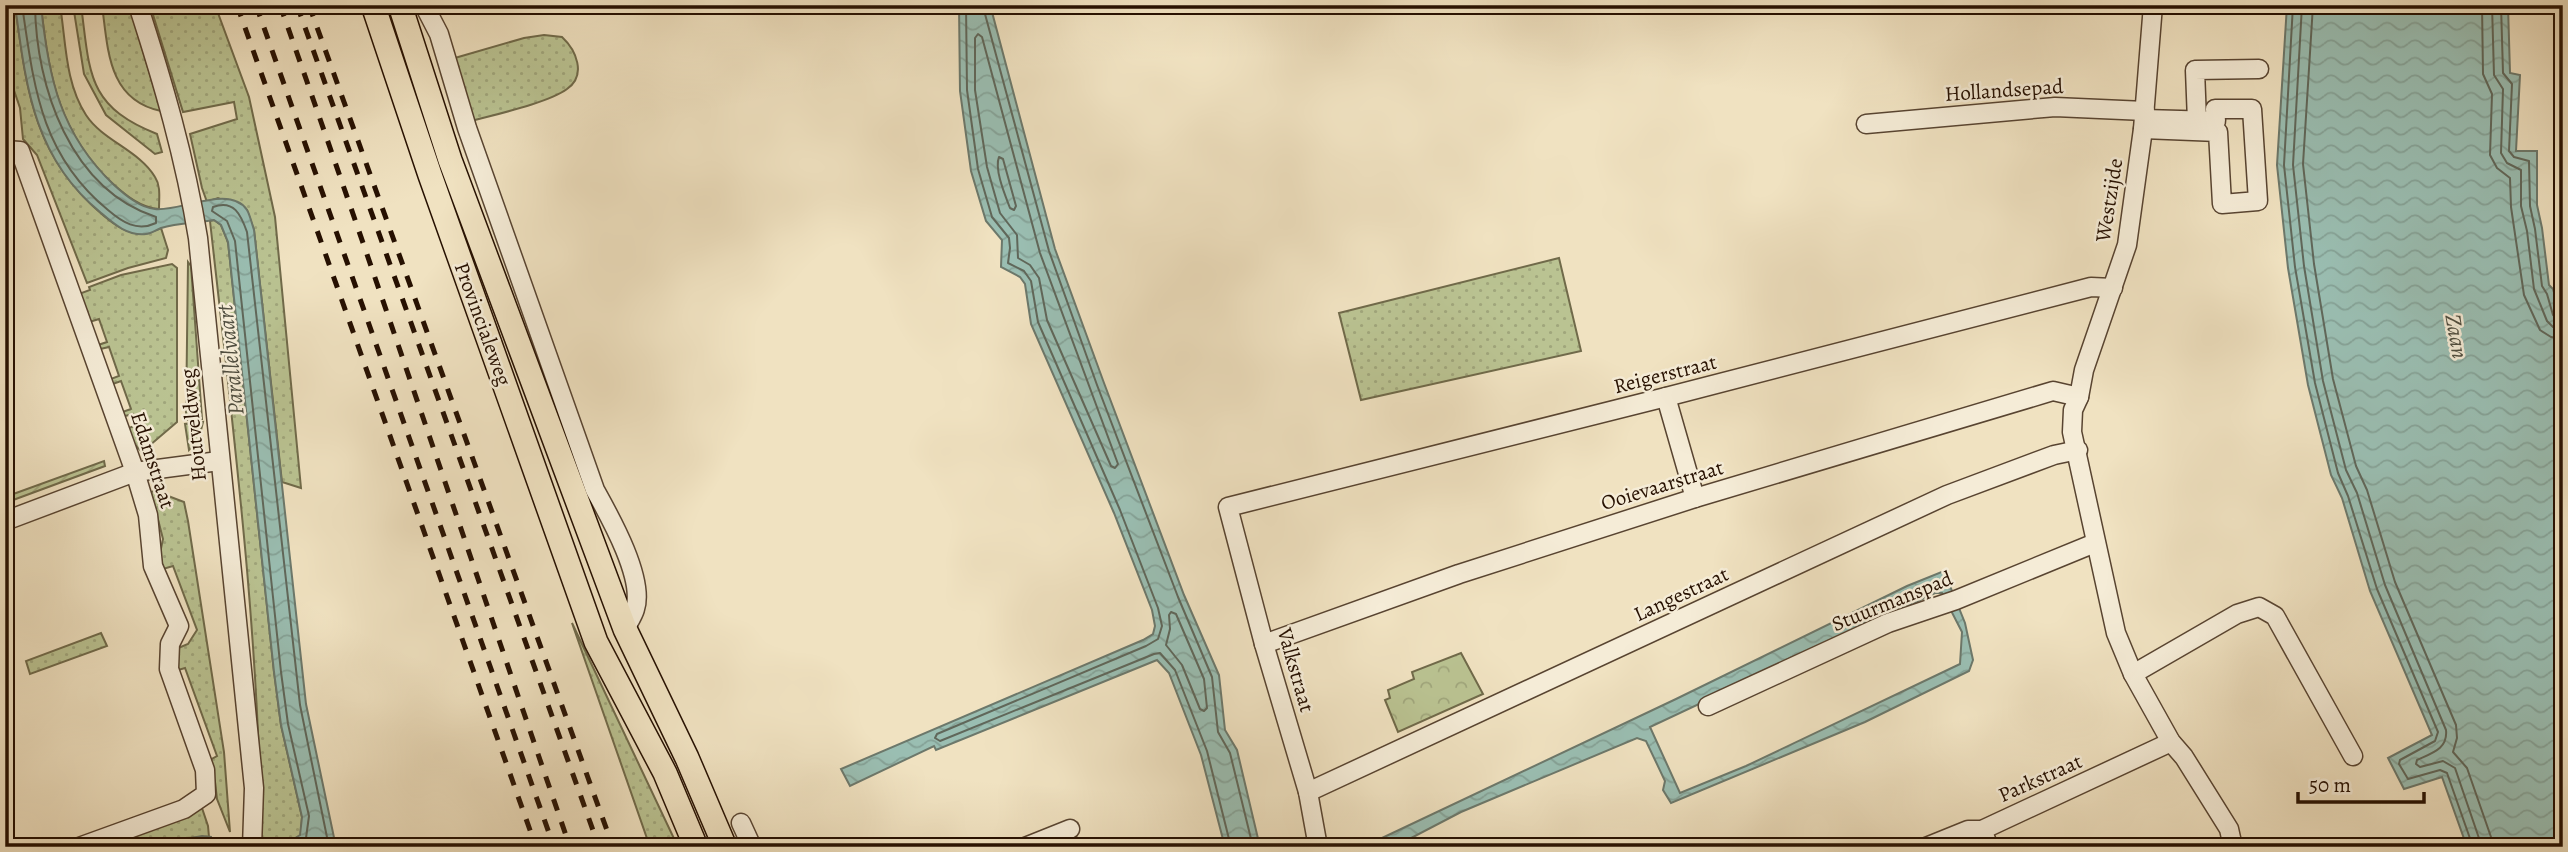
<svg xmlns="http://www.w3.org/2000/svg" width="2568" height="852" font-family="Alegreya,serif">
<defs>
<pattern id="grass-dots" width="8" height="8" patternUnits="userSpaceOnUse" patternTransform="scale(1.75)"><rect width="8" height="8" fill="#bac392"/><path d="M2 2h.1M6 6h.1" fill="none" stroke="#a0a67c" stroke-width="1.8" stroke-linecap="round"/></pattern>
<pattern id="forest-crowns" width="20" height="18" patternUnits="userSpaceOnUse" patternTransform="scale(1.75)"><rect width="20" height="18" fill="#bac392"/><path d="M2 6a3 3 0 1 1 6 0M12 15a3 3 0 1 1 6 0" fill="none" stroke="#a0a67c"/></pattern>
<pattern id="garden-furrows" width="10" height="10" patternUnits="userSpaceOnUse" patternTransform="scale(1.75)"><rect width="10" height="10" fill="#bac392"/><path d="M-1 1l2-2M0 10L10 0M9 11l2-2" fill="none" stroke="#a0a67c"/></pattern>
<pattern id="water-waves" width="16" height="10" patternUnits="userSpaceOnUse" patternTransform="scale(1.75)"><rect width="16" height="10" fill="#9abeb2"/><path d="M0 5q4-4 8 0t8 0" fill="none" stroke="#85a297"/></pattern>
</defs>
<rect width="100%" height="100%" fill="#f0e2c1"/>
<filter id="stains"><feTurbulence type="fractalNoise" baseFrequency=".00286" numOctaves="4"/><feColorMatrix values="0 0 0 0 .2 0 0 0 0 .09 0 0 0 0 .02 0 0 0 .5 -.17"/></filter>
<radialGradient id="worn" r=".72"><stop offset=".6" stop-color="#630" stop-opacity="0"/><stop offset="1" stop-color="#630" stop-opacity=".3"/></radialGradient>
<g fill="url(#grass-dots)" stroke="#706a4a" stroke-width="2">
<path d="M5,5h10c12,86 18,152 89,211 19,16 34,23 57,12l7,22 -2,8 -38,10 -41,15 -50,-128 -14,-16 -3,-31 -15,-44z"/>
<path d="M41,5h19c6,37 5,78 26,110 17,26 53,35 69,62 6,9 4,21 4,32 -18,-1 -34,-14 -47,-26 -53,-50 -64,-108 -71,-178z"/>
<path d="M73,5h8c9,67 5,101 76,129l5,18 -7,2 -49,-39 -22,-41z"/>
<path d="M102,5h27l32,106c-53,-11 -53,-61 -59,-106z"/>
<path d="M150,5h65l34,92 26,120 26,271 -19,-6 -28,-252 -7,-20 -29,-12 -11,4 -5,-14 -12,-54 47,-15 -3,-17 -51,10z"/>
<path d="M544,35l18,2c14,13 25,38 5,52 -19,14 -74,26 -99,33l-20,-62 76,-22z"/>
<path d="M214,220l7,5 7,17 46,430 7,53 21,92 -1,18 -20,12h-20c-1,-208 -28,-419 -51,-626z"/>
<path d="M1559,258l22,93 -220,49 -22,-87z"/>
<path d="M188,262l3,4 11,153 -16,1z"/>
<path d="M172,264l5,4v154l-35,30 -8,-8 -8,-15 11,-4 -4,-11 -12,3 -1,-4 11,-4 -10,-28 -11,4 -2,-5 11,-4 -10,-29 -13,3 -1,-4 12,-4 -8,-23 -13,4 -10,-28 14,-5 -1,-3 32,-12z"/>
<path d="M203,422l-4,16 -10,12 -4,-26z"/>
<path d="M155,491l29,11 4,19 36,231 6,80 -13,-33 -2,-17 -7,-21 9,-5 -32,-88 -10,3 1,-22 12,-5 9,-14 -24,-64 -10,3 -3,-16 3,-14 -12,-47z"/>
<path d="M572,623l106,224h-28z"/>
<path d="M101,633l6,13 -77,28 -4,-13z"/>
<path d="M202,808l6,18 1,11 -24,1 -42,9h-50z"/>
</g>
<path fill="url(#forest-crowns)" stroke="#706a4a" stroke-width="2" d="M1461,653l22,41 -85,38 -13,-32 5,-2 -2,-8 26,-11 -2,-7z"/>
<path fill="url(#garden-furrows)" stroke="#706a4a" stroke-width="2" d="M104,461l1,5 -100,37v-6z"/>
<g fill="url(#water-waves)" stroke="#6c786b" stroke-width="2" fill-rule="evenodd">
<path d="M15,5h26c7,71 19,129 73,180 10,9 26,23 41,24 25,3 75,-25 92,1 3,5 5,14 7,20l52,474 30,143h-55l19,-12 2,-18 -21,-92 -7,-53 -46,-430 -7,-17 -7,-5c-17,3 -37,3 -53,8 -5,2 -10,6 -15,6 -19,2 -32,-10 -46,-22 -67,-55 -74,-127 -85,-207z"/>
<path d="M959,5h33v7l63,237 49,134 80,212 35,80 6,55 12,20 23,97h-35l-24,-92 -32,-82 -12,-13 -221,90 -2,-4 -84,40 -9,-17 302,-129 10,-6 2,-8 -3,-16 -38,-97 -83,-189 -6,-40 -5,-7 -19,-10 1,-27 -16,-19 -15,-50 -11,-80z"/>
<path d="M2287,5h221l2,68 10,2 -4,76h21v54l5,23 7,57 4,4 10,35v523h-96l-25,-70 -38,12 -16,-31 44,-23 -62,-144 -28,-93 -11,-23 -23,-90 -20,-117 -11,-103z"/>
<path d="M1944,571l21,52 8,37 -4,11 -104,51 -194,81 -8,-13 2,-9 -19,-40 -9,-3 -176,74 -67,35h-31l313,-148 231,-113zM1935,593h7l20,39 -2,32 -214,102 -66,27 -30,-66z"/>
<path d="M202,836l9,1 3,10h-71z"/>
</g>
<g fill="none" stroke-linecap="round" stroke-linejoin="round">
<g stroke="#60675a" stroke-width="2">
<path d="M22,5c12,81 18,149 86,205 14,12 29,22 48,13v-6c-86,-28 -120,-130 -121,-212"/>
<path d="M966,5l1,85 11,79 14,48 17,21 1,10 -2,15 16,8 7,10 7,41 82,188 38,98 4,18 -4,13 -12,7 -209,88 -2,4 5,3 214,-87 6,-1 15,17 32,81 24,96"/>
<path d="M986,5l-1,9 64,237 48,134 81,212 34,80 6,55 12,21 23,94"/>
<path d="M2293,5l-9,160 11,102 20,116 23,90 10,23 29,93 61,143 -3,9 -35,19 -1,4 9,15 32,-9 7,3 26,74"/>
<path d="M2302,5l-9,160 11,101 19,115 23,89 11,23 28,92 61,145c2,19 -14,23 -29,30l-1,4 4,3 23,-6 12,7 27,79"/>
<path d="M2313,5l-10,159 11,100 19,115 23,87 11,24 28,92 61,143 1,13 -4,14 14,16 24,69 1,10"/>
<path d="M2482,5l1,69 9,20 -2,61 7,13 13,10 1,29 13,88 16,35 11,7 12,2"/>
<path d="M2492,5l2,70 9,14 -2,64 6,10 14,7v36l6,25 7,58 13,32 6,6 10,1"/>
<path d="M2501,5l2,68 9,11 -3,67 5,6 15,4 1,45 5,23 7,57 5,8 6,21 10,5"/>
<path d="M978,34l4,3 58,216 78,211 -3,4 -4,-2 -64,-146 -8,-42 -9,-13 -12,-7 -1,-23 -17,-22 -13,-46 -12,-77v-52z"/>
<path d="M999,157l4,2 13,47 -2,4 -4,-2c-5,-13 -16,-39 -11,-51z"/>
<path d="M1171,612l5,2 28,65 3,29 -3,3 -4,-2 -18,-44 -16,-20 4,-16 -1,-14z"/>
<path d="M292,847l14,-9 3,-22 -21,-92 -7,-52 -46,-431 -8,-20 -15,-10 1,-4c21,-8 28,8 34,25l53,473 29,142"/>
</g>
<g stroke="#584431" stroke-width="21">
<g id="minor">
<path d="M138,5c25,77 47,153 60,233l56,550 -2,59"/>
<path d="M424,5l15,29 28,94 128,362c15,27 50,89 40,119 -2,7 -7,14 -10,20"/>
<path d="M2153,5l-10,124 -16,116 -43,125 -5,27 -6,13 -1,22 44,201 17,41 38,68 13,15 45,72 4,18"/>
<path d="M2197,121l-2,-51 64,-1"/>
<path d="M1866,124l189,-17 90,4"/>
<path d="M2143,129l75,3 4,72 36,-3 -6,-92h-37l1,12 -72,-2"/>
<path d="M5,150l15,1 115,321 13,43 5,51 26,60 -9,18 -1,25 36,101 1,24 -22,15 -105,38"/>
<path d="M1666,397l29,101"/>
<path d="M5,521l130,-49 84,-11"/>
<path d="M1264,644l195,-70 236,-76 358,-107 26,6"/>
<path d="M2133,674l104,-60 22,-7 16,9 78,140"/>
<path d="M1708,706l180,-83 68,-23 139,-57"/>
<path d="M1308,792l639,-297 107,-40 24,-5"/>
<path d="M741,823l11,24"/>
<path d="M1982,830l7,17"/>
<path d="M1025,847l45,-18"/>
<path d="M1318,847l-10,-55 -44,-148 -36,-137 438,-110 425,-110 22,1"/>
<path d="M1926,847l42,-17h14l189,-88"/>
</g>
</g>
<g stroke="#261001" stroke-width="26">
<g id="major">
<path d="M373,5l57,170 166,467 69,131 31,74"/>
<path d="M400,5l50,155 175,469 62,129 38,89"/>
</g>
</g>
<use href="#minor" stroke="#f5ecd7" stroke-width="18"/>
<use href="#major" stroke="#f0e2c1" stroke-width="23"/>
<g stroke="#261001" stroke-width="5" stroke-dasharray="12 12" stroke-linecap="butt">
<path d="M237,5l299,842"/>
<path d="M256,5l298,842"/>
<path d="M280,5c99,280 193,561 290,842"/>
<path d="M297,5l302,842"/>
<path d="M309,5l304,842"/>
</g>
</g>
<g text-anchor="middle" stroke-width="5" stroke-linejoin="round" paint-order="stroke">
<g font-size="21" fill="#261001" stroke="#f5ecd7">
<text transform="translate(2004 90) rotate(-4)" y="7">Hollandsepad</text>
<text transform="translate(2109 200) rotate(-81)" y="7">Westzijde</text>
<text transform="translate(483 324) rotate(70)" y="7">Provincialeweg</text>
<text transform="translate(1665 374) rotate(-14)" y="7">Reigerstraat</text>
<text transform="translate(193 425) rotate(-96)" y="7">Houtveldweg</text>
<text transform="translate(153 460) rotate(72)" y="7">Edamstraat</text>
<text transform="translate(1662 485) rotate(-17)" y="7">Ooievaarstraat</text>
<text transform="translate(1681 594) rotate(-25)" y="7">Langestraat</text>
<text transform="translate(1892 601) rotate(-22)" y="7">Stuurmanspad</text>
<text transform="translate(1296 670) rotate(74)" y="7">Valkstraat</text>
<text transform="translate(2040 778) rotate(-24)" y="7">Parkstraat</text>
</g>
<g font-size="23" font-style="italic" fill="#4f4d3f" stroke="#f5ecd7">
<text transform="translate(2457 336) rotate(80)" y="8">Zaan</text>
<text transform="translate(230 360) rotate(-96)" y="8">Parallelvaart</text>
</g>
</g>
<rect width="2568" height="852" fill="none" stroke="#f0e2c1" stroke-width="28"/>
<rect x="7" y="7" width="2554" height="838" fill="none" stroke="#261001" stroke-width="3.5"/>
<rect x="14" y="14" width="2540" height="824" fill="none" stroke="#261001" stroke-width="2"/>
<path d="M2298 792v10h126v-10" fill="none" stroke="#261001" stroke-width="3.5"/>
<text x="2309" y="792" font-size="21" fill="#261001" stroke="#f5ecd7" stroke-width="5" paint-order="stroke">50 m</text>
<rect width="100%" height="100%" filter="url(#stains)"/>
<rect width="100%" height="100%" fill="url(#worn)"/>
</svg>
